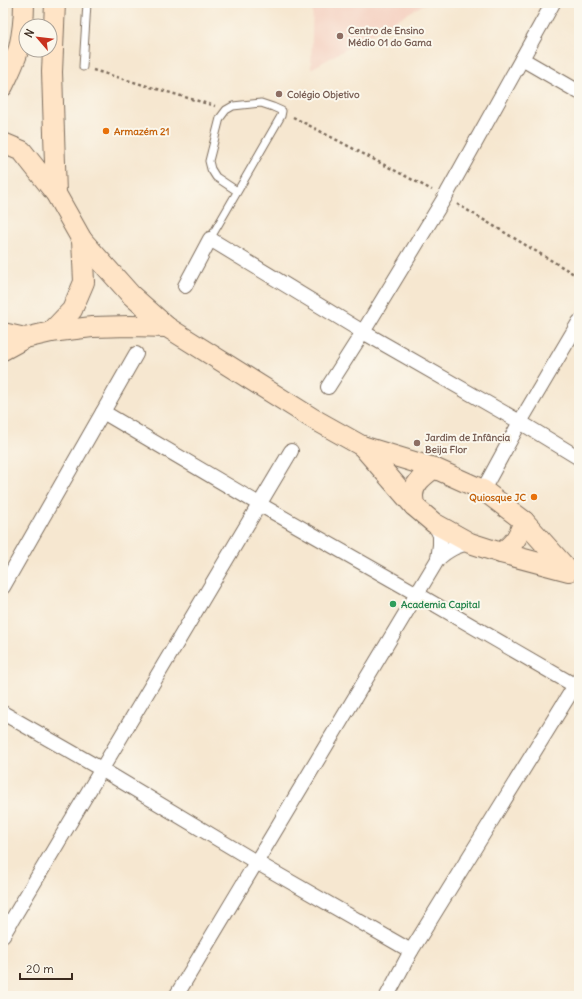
<svg xmlns="http://www.w3.org/2000/svg" width="582" height="999" font-family="Delius,sans-serif">
<rect width="100%" height="100%" fill="#fbf7ec"/>
<filter id="ink" filterUnits="userSpaceOnUse"><feTurbulence type="fractalNoise" baseFrequency=".025" numOctaves="2"/><feDisplacementMap in="SourceGraphic" scale="8" xChannelSelector="R" yChannelSelector="G"/><feConvolveMatrix kernelMatrix="1 2 1 2 8 2 1 2 1" color-interpolation-filters="sRGB"/></filter>
<filter id="wash" filterUnits="userSpaceOnUse"><feTurbulence type="fractalNoise" baseFrequency=".012" numOctaves="4" result="noise"/><feDisplacementMap in="SourceGraphic" scale="16" xChannelSelector="R" yChannelSelector="G"/><feGaussianBlur stdDeviation="0.9" result="paint"/><feColorMatrix in="noise" values="0 0 0 0 0 0 0 0 0 0 0 0 0 0 0 0 0 1.4 0 .05"/><feComposite in="paint" operator="in"/></filter>
<g filter="url(#wash)">
<rect width="100%" height="100%" fill="#f6e7d0"/>
<path fill="#f5d2c2" d="M313,3h113l-115,66z"/>
</g>
<g filter="url(#ink)">
<g fill="none" stroke-linecap="round" stroke-linejoin="round">
<g stroke="#7c6c5c" stroke-width="9">
<g id="lane">
<path d="M83,67l4,-64"/>
<path d="M210,239l71,-123 1,-5 -9,-4 -12,-4 -28,3 -7,4 -6,8 -11,43 2,8 5,8 21,14"/>
</g>
</g>
<g stroke="#7c6c5c" stroke-width="16">
<g id="street">
<path d="M522,59l57,33"/>
<path d="M185,286l25,-47 153,93 157,90 59,36"/>
<path d="M328,387l35,-55 82,-135 108,-194"/>
<path d="M103,412l156,92 158,90 162,94"/>
<path d="M483,490l37,-68 59,-100"/>
<path d="M434,523l6,12v10l-2,14"/>
<path d="M3,587l133,-233"/>
<path d="M3,713l98,56 155,93 155,89"/>
<path d="M3,935l288,-484"/>
<path d="M176,996l262,-437c11,-10 18,-13 32,-16"/>
<path d="M387,996l24,-45 168,-272"/>
</g>
</g>
<g stroke="#7c6c5c" stroke-width="22">
<g id="secondary">
<path d="M55,3l-3,69 4,122"/>
<path d="M3,86c6,-12 12,-25 16,-38 3,-13 5,-32 5,-45"/>
<path d="M3,143l19,8 34,43 26,46 2,42 -12,28 -21,22 -26,6 -22,-5"/>
<path d="M82,240l49,55 36,32 145,91 50,28 72,22 49,22 41,31 44,49"/>
<path d="M51,332l41,-5 38,-1 37,1"/>
<path d="M3,350l22,-12"/>
<path d="M362,446l52,60 20,17 36,20 31,10 68,18"/>
<path d="M414,506c0,-3 -1,-7 -1,-10 0,-13 12,-21 21,-28"/>
<path d="M501,553c14,-10 17,-16 23,-32"/>
</g>
</g>
<g stroke="#7c6c5c" stroke-width="2.5" stroke-dasharray="3 3" stroke-linecap="butt">
<path d="M93,70l122,36"/>
<path d="M293,117l139,73"/>
<path d="M457,204l122,73"/>
</g>
<use href="#lane" stroke="#fff" stroke-width="7"/>
<use href="#street" stroke="#fff" stroke-width="14"/>
<use href="#secondary" stroke="#ffe4c6" stroke-width="20"/>
</g>
</g>
<g fill="#8d6e63" stroke="#fbf7ec" stroke-width="1.5">
<circle cx="340" cy="36" r="4"/>
<circle cx="279" cy="94" r="4"/>
<circle cx="417" cy="443" r="4"/>
</g>
<g fill="#e8710a" stroke="#fbf7ec" stroke-width="1.5">
<circle cx="106" cy="131" r="4"/>
<circle cx="534" cy="497" r="4"/>
</g>
<circle fill="#2e9e5b" stroke="#fbf7ec" stroke-width="1.5" cx="393" cy="604" r="4"/>
<g text-anchor="middle" stroke-width="4" stroke-linejoin="round" paint-order="stroke">
<g font-size="10" font-weight="bold" fill="#785e54" stroke="#fbf7ec" text-anchor="start">
<text x="348" y="34">Centro de Ensino<tspan x="348" dy="12">Médio 01 do Gama</tspan></text>
<text x="287" y="98">Colégio Objetivo</text>
<text x="425" y="441">Jardim de Infância<tspan x="425" dy="12">Beija Flor</tspan></text>
</g>
<g font-size="10" font-weight="bold" fill="#c56008" stroke="#fbf7ec" text-anchor="start">
<text x="114" y="135">Armazém 21</text>
<text x="526" y="501" text-anchor="end">Quiosque JC</text>
</g>
<g font-size="10" font-weight="bold" fill="#27864d" stroke="#fbf7ec" text-anchor="start">
<text x="401" y="608">Academia Capital</text>
</g>
</g>
<rect width="582" height="999" fill="none" stroke="#fbf7ec" stroke-width="16"/>
<g transform="translate(38 38) rotate(298)"><circle r="19" fill="#fbf7ec" stroke="#aea59a"/>
<path d="M0-3L7 15L0 10L-7 15Z" fill="#c8321e"/>
<text y="-6" font-size="11" font-weight="bold" text-anchor="middle" fill="#3b2a1e">N</text>
</g>
<path d="M20 973v6h52v-6" fill="none" stroke="#3b2a1e" stroke-width="2"/>
<text x="26" y="973" font-size="12" fill="#3b2a1e" stroke="#fbf7ec" stroke-width="3" paint-order="stroke">20 m</text>
</svg>
